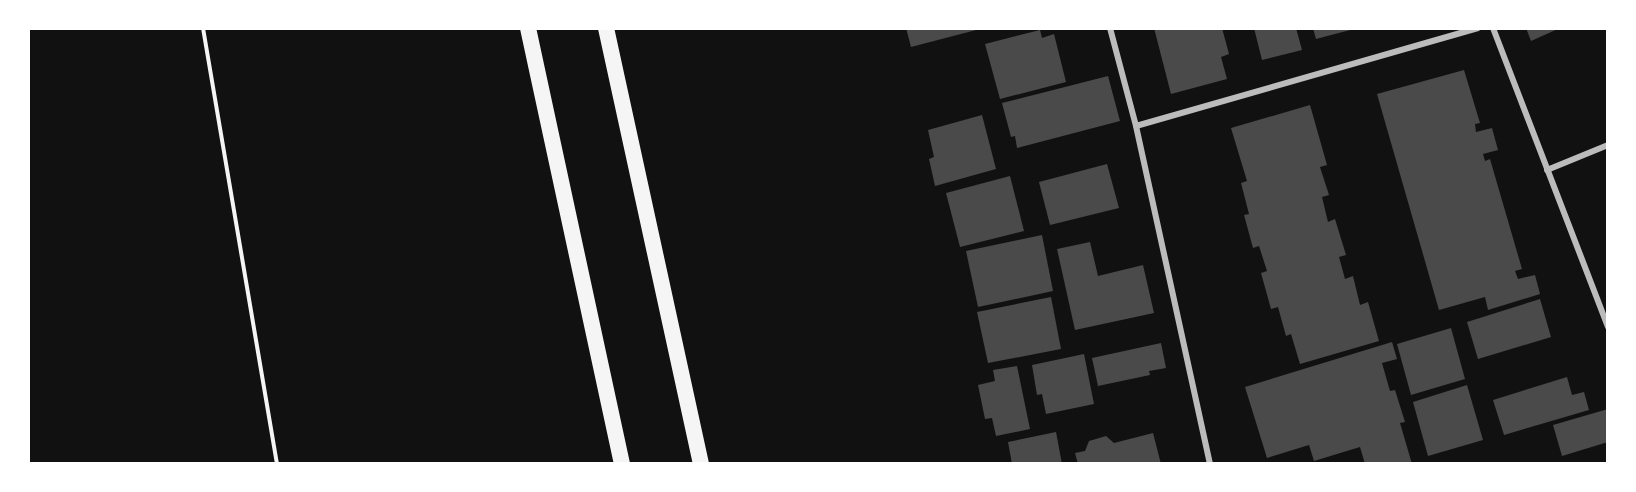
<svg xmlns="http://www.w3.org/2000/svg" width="1636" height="492" font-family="Inter,sans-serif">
<rect width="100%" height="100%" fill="#111"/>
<g fill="#4a4a4a">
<path d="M906,28h74v1l-69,18z"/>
<path d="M1154,28h68l7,26 -8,3 6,22 -56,15z"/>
<path d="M1254,28h42l6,22 -40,10z"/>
<path d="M1313,28h41v1l-38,10z"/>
<path d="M1526,28h34l-29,13z"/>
<path d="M1040,30l2,8 12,-4 12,48 -66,17 -15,-55z"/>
<path d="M1464,70l16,53 -5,1 1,8 16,-4 6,22 -15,4 2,7 5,-2 32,110 -7,2 3,8 17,-4 5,19 -52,16 -3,-13 -46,13 -62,-216z"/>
<path d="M1108,76l12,45 -103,27 -2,-12 -4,1 -9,-34z"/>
<path d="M1310,105l17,60 -7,2 9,28 -7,2 6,25 7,-3 11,36 -7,2 6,22 8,-3 7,29 8,-3 11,39 -79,23 -9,-30 -5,2 -8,-29 -7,2 -10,-36 6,-2 -8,-25 -6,2 -9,-33 5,-1 -8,-31 6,-2 -16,-53z"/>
<path d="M982,115l14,54 -61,17 -6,-27 5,-2 -6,-27z"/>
<path d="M1107,164l12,44 -69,17 -11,-43z"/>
<path d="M1010,176l14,55 -64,16 -14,-54z"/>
<path d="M1042,235l11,56 -75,16 -12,-56z"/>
<path d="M1090,242l8,34 45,-11 11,48 -79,17 -18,-81z"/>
<path d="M1051,297l10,52 -73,14 -11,-51z"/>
<path d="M1540,299l11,38 -73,22 -11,-37z"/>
<path d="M1451,328l14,51 -54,16 -14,-51z"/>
<path d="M1392,342l5,17 -15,4 8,28 5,-1 10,32 -5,1 12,41h-47l-5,-17 -46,14 -5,-16 -42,13 -22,-71z"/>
<path d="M1161,343l5,25 -17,3 1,4 -52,11 -6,-28z"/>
<path d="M1084,354l10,50 -48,10 -4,-20 -5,1 -5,-30z"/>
<path d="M1017,366l13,63 -34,7 -4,-18 -7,1 -7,-34 17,-4 -2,-11z"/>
<path d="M1567,377l5,18 12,-3 5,18 -85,25 -11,-35z"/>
<path d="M1467,385l16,55 -55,16 -15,-54z"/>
<path d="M1608,409v33l-46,14 -9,-31z"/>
<path d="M1056,432l6,32h-50l-4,-22z"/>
<path d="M1153,433l8,31h-83l-3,-11 10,-2 4,-10 17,-5 8,7z"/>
</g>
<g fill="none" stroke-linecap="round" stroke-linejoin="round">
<path stroke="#f5f5f5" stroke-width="4" d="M203,28l74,436"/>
<g stroke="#bcbcbc" stroke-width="6">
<path d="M1110,28l26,98 74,338"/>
<path d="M1493,28l115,299"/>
<path d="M1136,126l342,-98"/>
<path d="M1547,170l61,-25"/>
</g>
<g stroke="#f5f5f5" stroke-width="16">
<path d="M528,28l94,436"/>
<path d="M606,28l95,436"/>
</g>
</g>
<rect width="1636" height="492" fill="none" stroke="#ffffff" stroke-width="60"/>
</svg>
